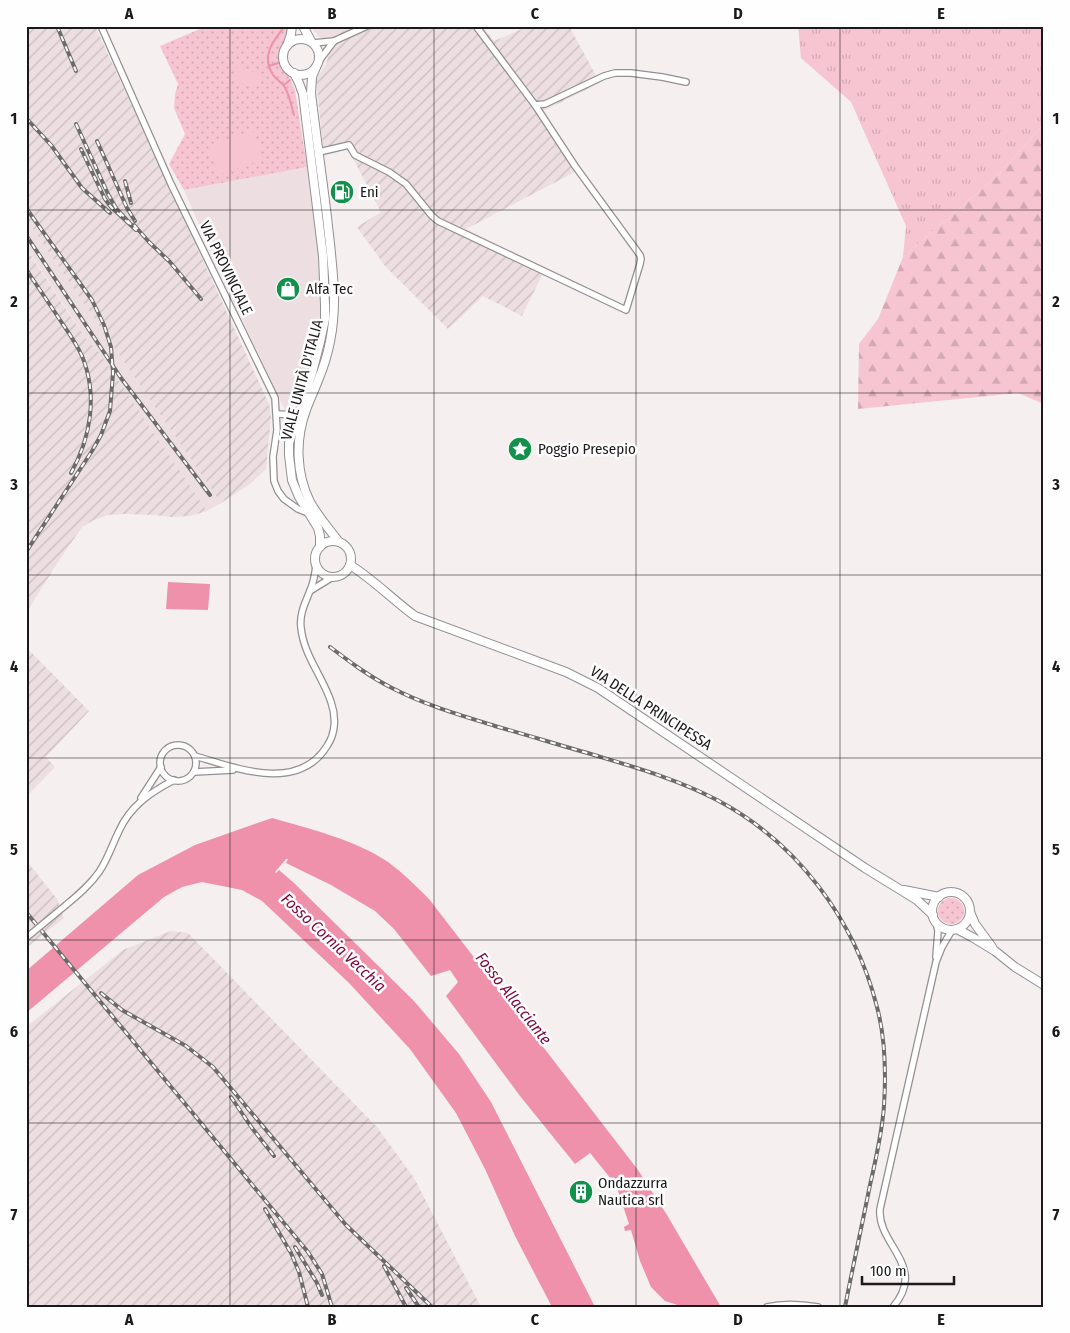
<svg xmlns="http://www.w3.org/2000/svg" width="1070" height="1333" font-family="'Fira Sans Condensed',sans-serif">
<defs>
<pattern id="industrial-furrows" width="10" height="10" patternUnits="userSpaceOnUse" patternTransform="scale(1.25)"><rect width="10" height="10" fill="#ecdee1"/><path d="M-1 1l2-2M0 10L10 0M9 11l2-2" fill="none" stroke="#cabec0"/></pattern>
<pattern id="grass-tufts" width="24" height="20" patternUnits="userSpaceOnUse" patternTransform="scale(1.25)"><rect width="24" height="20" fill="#f6c5d1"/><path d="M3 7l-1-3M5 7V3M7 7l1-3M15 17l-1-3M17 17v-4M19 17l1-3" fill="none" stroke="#d2a9b3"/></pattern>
<pattern id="forest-firs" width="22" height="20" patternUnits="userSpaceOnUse" patternTransform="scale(1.25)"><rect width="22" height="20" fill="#f6c5d1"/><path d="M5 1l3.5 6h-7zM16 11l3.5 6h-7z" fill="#d2a9b3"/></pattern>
<pattern id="park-dots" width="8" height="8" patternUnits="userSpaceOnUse" patternTransform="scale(1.25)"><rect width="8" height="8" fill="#f6c5d1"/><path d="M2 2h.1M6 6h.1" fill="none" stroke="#d2a9b3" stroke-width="1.8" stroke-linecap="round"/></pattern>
</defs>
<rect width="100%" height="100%" fill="#f5eff0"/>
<g fill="#ecdee1">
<path d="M310,26h45l-29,13 -7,-2z"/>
<path d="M307,167l11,87 3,67 -5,23 -13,43 -10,21 -6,3 -2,-1 -68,-144 -33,-76z"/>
<path d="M26,219l180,262 15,22 -14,8 -108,-159 -12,-12 -61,-93z"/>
</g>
<g fill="url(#industrial-furrows)">
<path d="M26,26h69l174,378 2,12 -5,53 -16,15 -29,19 -195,-284z"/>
<path d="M355,26h127l12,15 35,-15h40l31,57 -61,30 36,59 -109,57 79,40 -23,47 -39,-20 -35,33 -63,-63 -28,-39 24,-15 -32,-61 -4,-2 -21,7 -8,-77 9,-13 3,-8 -2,-19z"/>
<path d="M26,248l41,63 20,29 12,12 108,159 -17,5 -19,1 -15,-2 -33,-1 -15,1 -14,5 -12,7 -26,38 -30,48z"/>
<path d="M26,647l63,64 -43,46 9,10 -29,30z"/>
<path d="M26,860l31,39 7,19 -38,30z"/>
<path d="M171,931l17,2 189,194 37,51 67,129h-455v-280l97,-77z"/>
</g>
<path fill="url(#grass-tufts)" d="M798,26h246v98l-44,49 -97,84 3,-31 -55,-124 -50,-44z"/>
<path fill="url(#forest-firs)" d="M1044,124v280l-26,-11 -160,16 1,-65 19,-25 25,-62 97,-84z"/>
<g fill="url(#park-dots)">
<path d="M207,26h80v12l-6,15 1,8 13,29 12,77 -123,23 -15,-26 16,-30 -11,-26 1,-14 3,-10 -18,-38z"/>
<circle cx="951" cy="911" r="13"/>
</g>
<g fill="#f6c5d1">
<path d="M238,65l24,11 -7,14 -23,-12z"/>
<path d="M253,131l10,28 -45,16 -10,-29z"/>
</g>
<g fill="#ef91ab">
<path d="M168,582l42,2 -2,26 -42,-1z"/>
<path d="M272,818c36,10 86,23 116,44 15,11 28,24 41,37l209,271 29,45 54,92h-37l-19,-6 -14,-14 -11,-26 -9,-31 -6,1 -1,-4 5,-3 -13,-39 -26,-32 -15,11 -55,-68 -74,-100 12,-14 -8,-12 -19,6 -37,-47 -19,-18 -44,-26 -45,-22 2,-4h-2l-11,13 1,1 3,-3 15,13 120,118 45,53 32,48 104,205h-43l-37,-71 -30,-67 -29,-56 -46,-64 -61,-66 -87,-82 -20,-11 -40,-8 -20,5 -18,10 -138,116v-42l112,-96 57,-30z"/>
</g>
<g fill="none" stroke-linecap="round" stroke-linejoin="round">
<g stroke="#ef91ab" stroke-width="2">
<path d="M285,26c-11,14 -25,30 -12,49 3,4 8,7 11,11 6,9 7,20 10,29"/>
<path d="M269,66l9,-3"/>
<path d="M284,85l6,-5"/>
</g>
<g stroke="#948f90" stroke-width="8">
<g id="minor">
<path d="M101,26l70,158 104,214 2,32 -4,27 1,24 4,10 6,8 14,10 10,4"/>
<path d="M476,26l59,79 10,-1 59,-28 11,-3h16l31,4 24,5"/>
<path d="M313,43l21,-2 33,-15"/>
<path d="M319,61l15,-20"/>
<path d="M319,152l30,-7 6,10 34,17 17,12 26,32 6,5 188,89 14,-46 1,-5 -1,-4 -65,-89 -40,-61"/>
<path d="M277,414l21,1"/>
<path d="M310,591l21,-13"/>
<circle cx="178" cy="763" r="18"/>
<path d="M195,756c41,12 103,37 132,-10 9,-13 9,-30 4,-44 -8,-25 -27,-46 -30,-74 -2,-15 5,-26 10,-40 3,-7 4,-15 5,-22"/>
<path d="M194,772l39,-2"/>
<path d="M141,798l20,-31"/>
<path d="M66,905c12,-10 24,-20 33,-33 9,-13 13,-27 20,-41 11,-25 32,-39 55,-51"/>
<path d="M936,922l2,9 -2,26"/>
<path d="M767,1307c17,-4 33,-3 51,0"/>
<path d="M893,1307c35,-41 -16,-62 -13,-98l56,-247 6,-15 10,-17"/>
</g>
</g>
<g stroke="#948f90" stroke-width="10">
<g id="secondary">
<path d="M303,26l8,15"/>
<circle cx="301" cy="57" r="18"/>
<path d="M287,46l4,-12 1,-8"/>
<path d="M316,67l-4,10 -1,16c5,42 11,83 16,124 3,28 7,56 7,83 0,27 -5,54 -15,78 -4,11 -9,21 -13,32 -11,30 -10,63 4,92 8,14 19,27 29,40"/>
<path d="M294,73l5,10 4,11 20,162 2,49v14l-5,23 -8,31 -23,70v12l3,25 7,17 19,31 2,8v11"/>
<circle cx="333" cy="559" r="18"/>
<path d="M350,565c24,15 43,35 65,51l151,56 32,16 267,180 52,32 16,15"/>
<path d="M904,890l35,7"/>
<circle cx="951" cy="911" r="19"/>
<path d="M970,912l5,12 17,23"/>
<path d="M957,929l15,8 23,14 20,16 29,18"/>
</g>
</g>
<use href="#minor" stroke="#fff" stroke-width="5.5"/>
<use href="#secondary" stroke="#fff" stroke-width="8"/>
<g stroke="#6d6a6b" stroke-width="4">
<g id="rail">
<path d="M57,26l19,45"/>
<path d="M26,118l25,27 31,43 28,25"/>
<path d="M76,124l32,70 8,14 20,22 -25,-23 -6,-8 -24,-50"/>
<path d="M97,141l30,67 8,13"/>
<path d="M125,181l6,22"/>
<path d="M26,208l66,92 12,25 7,22 2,26 -3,38 -9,24 -9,16 -66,101"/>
<path d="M134,225l15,17 21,20 31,37"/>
<path d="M26,235l95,143 89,117"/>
<path d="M26,269c11,17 23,34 34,51 8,12 16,23 22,36 16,39 9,81 -11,117"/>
<path d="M330,647c20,15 40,30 62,41 33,17 68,27 103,38 32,9 64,19 96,28 43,13 86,25 126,46 80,42 138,120 160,207 8,30 9,68 7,99 -2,27 -8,53 -14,79 -8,40 -17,81 -25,122"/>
<path d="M26,912l282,340 14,22 10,33"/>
<path d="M101,993l21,17 64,36 27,21 133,158 86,82"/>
<path d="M231,1097l21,31 22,28"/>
<path d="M265,1209l26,44 8,19 9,35"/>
<path d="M295,1247l22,36 5,12"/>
<path d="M384,1266l22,41"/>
<path d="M406,1288l13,19"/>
</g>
</g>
<use href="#rail" stroke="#fffefe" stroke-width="2" stroke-dasharray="5.5" stroke-linecap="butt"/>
<g stroke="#948f90" stroke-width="8" stroke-linecap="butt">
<path id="minor-bridge" d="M26,938l40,-33"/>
</g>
<use href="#minor-bridge" stroke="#fff" stroke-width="5.5"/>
</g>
<path fill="none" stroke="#1b191a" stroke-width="1" stroke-opacity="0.55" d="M230,26v1281M434,26v1281M636,26v1281M840,26v1281M26,210h1018M26,393h1018M26,575h1018M26,758h1018M26,940h1018M26,1123h1018"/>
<defs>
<g id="fuel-disc" transform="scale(1.25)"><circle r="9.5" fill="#13904c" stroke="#fffefe"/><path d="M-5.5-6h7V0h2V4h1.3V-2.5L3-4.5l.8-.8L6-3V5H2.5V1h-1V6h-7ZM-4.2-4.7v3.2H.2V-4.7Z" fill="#fff"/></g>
<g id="shop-disc" transform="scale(1.25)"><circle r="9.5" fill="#13904c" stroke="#fffefe"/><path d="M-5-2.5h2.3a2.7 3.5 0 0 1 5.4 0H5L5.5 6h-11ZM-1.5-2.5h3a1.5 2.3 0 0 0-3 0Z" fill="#fff"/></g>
<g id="sight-disc" transform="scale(1.25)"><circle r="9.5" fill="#13904c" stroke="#fffefe"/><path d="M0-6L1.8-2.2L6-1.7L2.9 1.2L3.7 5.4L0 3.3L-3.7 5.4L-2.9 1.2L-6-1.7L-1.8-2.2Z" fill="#fff"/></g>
<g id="building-disc" transform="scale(1.25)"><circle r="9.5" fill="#13904c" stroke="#fffefe"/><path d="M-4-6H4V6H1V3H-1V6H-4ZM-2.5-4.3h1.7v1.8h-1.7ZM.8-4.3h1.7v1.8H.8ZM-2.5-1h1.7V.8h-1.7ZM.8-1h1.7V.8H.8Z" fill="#fff"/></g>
</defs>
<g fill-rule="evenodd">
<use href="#fuel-disc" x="342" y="192"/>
<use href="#shop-disc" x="288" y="289"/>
<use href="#sight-disc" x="520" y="449"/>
<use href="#building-disc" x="581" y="1192"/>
</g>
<g text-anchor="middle" stroke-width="5" stroke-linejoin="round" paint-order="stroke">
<g font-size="15" fill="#1b191a" stroke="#fffefe" text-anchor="start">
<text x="360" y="197">Eni</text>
<text x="306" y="294">Alfa Tec</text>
<text x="538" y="454">Poggio Presepio</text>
<text x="598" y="1188">Ondazzurra<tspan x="598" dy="17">Nautica srl</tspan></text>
</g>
<g font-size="15" fill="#1b191a" stroke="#fffefe">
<text transform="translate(226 268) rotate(64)" y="5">VIA PROVINCIALE</text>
<text transform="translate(302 380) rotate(-75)" y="5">VIALE UNITÀ D'ITALIA</text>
<text transform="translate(651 708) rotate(33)" y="5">VIA DELLA PRINCIPESSA</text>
</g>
<g font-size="16" font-style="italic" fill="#7b063b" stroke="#fffefe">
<text transform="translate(334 942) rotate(43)" y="6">Fosso Cornia Vecchia</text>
<text transform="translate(514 998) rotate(52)" y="6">Fosso Allacciante</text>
</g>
</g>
<rect width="1070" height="1333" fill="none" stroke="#fffefe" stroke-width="55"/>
<path d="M862 1276v8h92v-8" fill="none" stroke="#1b191a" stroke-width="2.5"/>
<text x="870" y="1276" font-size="15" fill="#1b191a" stroke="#fffefe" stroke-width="4" paint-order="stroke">100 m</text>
<rect x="28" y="28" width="1014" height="1278" fill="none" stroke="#1b191a" stroke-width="2"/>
<g font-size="16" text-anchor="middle" font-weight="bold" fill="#1b191a">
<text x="129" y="19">A</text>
<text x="332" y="19">B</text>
<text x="535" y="19">C</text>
<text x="738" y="19">D</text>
<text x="941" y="19">E</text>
<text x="14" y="124">1</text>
<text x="1056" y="124">1</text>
<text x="14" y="307">2</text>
<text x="1056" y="307">2</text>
<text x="14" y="490">3</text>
<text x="1056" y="490">3</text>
<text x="14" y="672">4</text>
<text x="1056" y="672">4</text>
<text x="14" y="855">5</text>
<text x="1056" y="855">5</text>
<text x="14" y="1037">6</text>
<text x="1056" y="1037">6</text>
<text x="14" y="1220">7</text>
<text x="1056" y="1220">7</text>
<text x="129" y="1325">A</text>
<text x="332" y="1325">B</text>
<text x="535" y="1325">C</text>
<text x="738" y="1325">D</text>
<text x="941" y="1325">E</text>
</g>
</svg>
